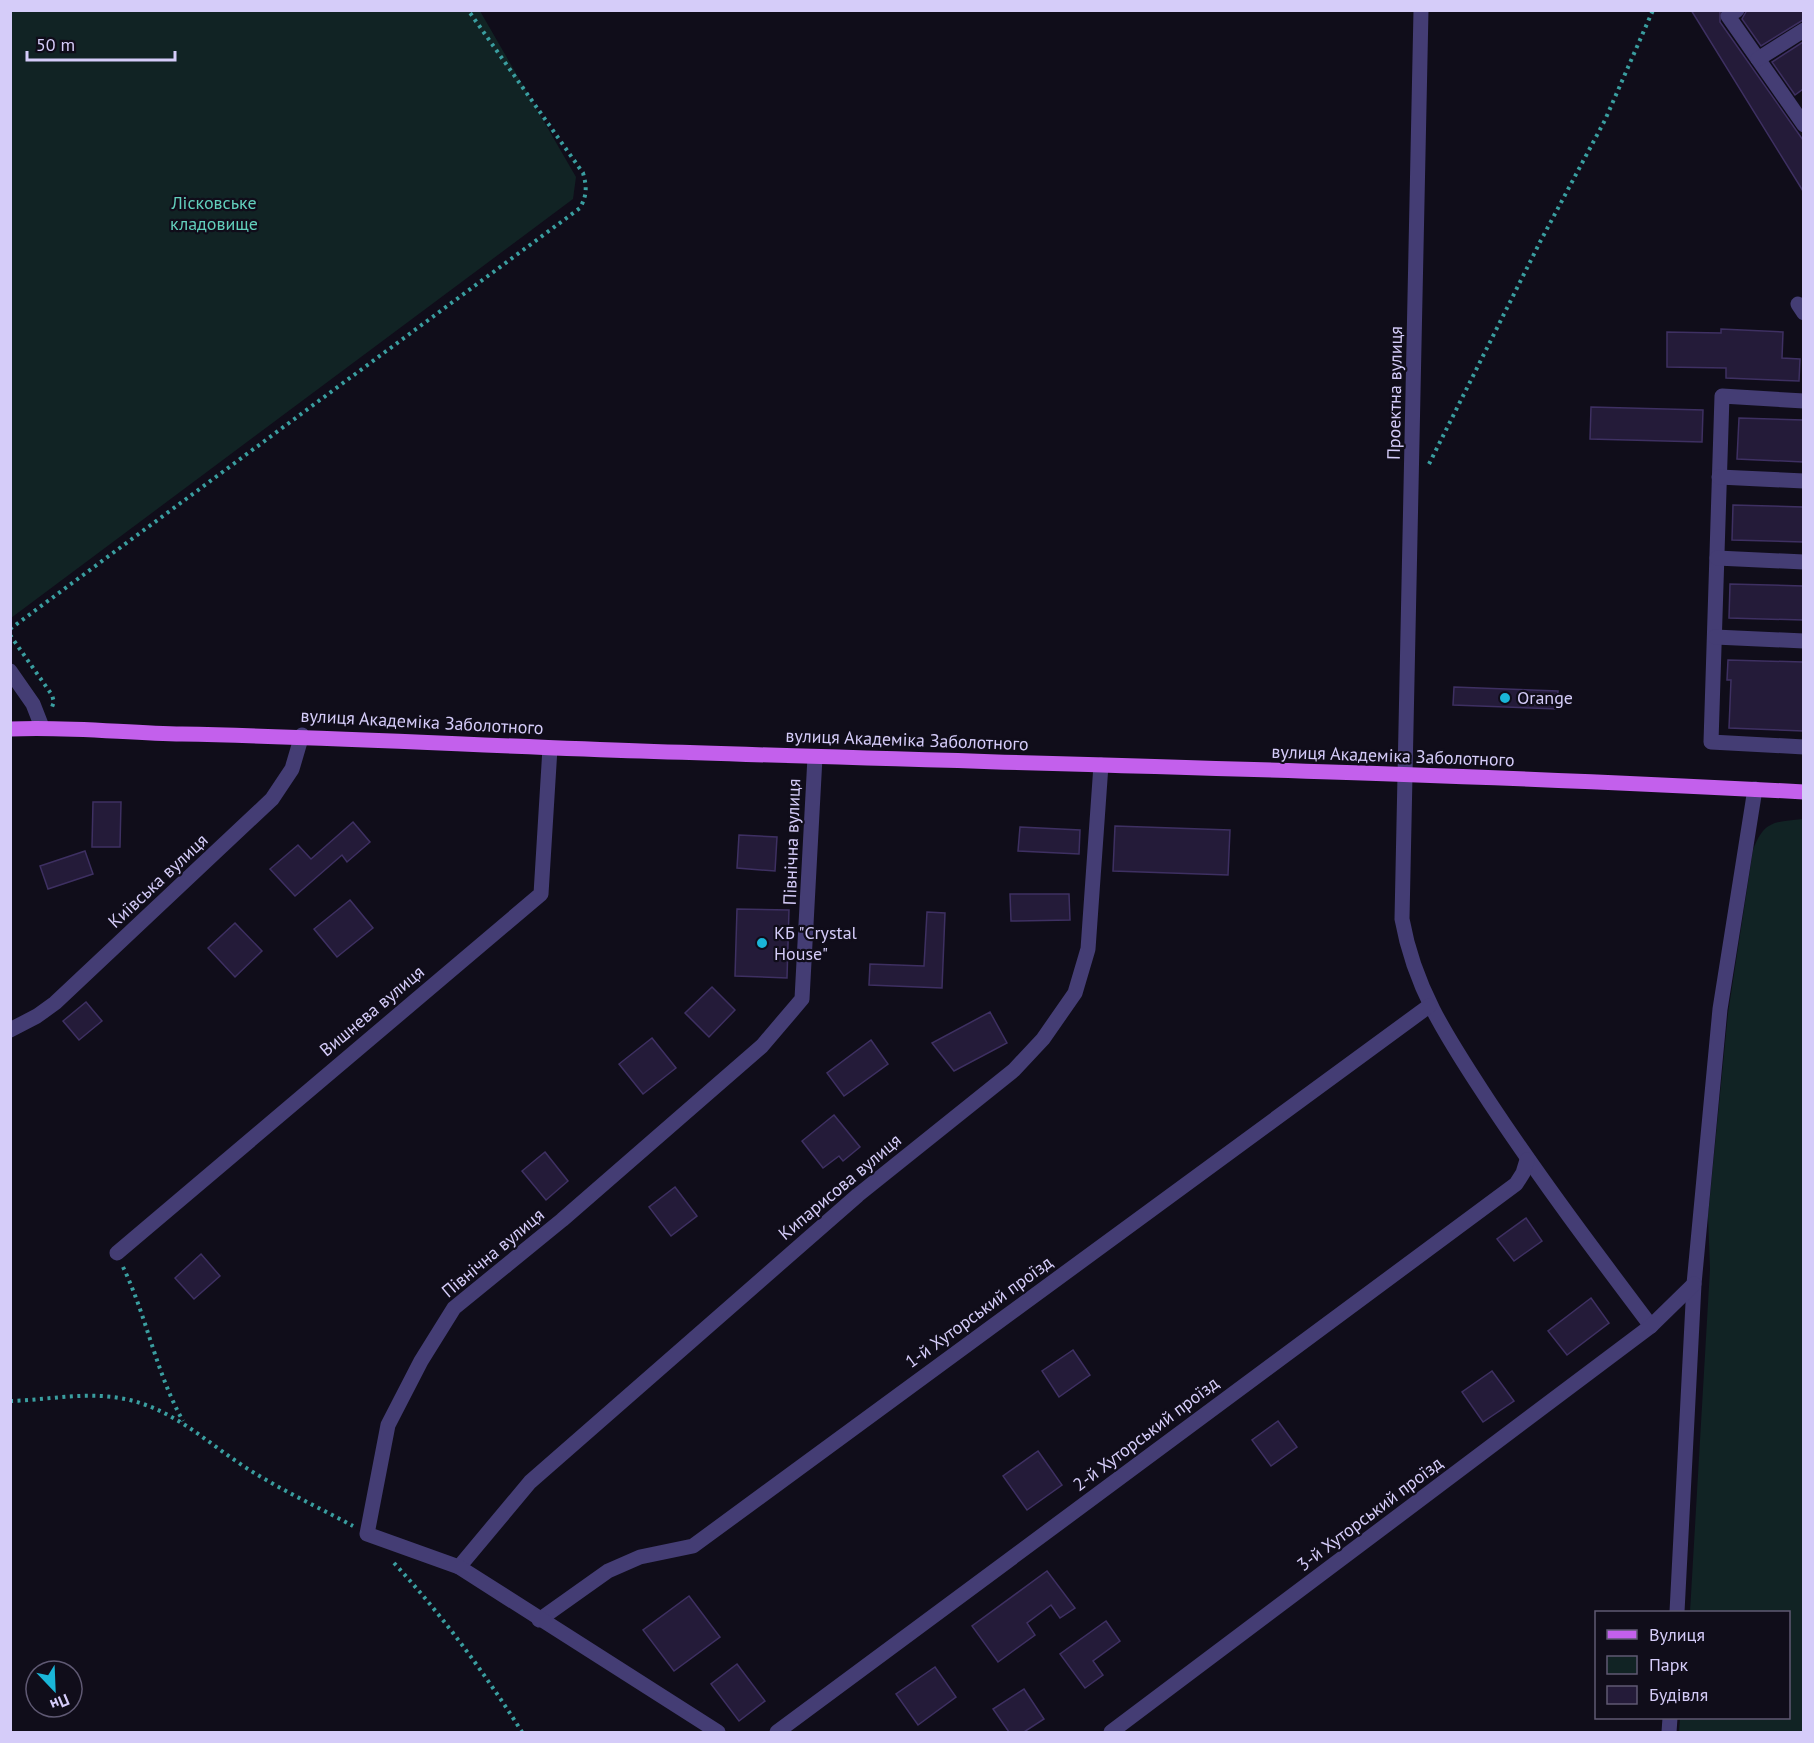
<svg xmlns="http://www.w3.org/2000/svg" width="1814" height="1743" font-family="'PT Sans',sans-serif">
<rect width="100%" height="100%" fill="#100d1a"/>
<g fill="#112324">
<path d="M11,10l469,1 96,166 -3,22 -562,419z"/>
<path d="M1803,819v913h-124l1,-14h108v-106h-98l20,-343 -2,-53 20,-203 25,-163c11,-30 22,-28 50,-31z"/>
</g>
<g fill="#241b39" stroke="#3e3062" stroke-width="1.5">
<path d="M1691,10h29v12l83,118v51z"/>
<path d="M1747,10h56v10l-42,26 -19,-27z"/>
<path d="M1803,42v47l-8,6 -23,-33z"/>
<path d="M1721,329l62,3 -1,26 18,1 -1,22 -73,-3v-10l-59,-1v-35l54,1z"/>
<path d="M1591,407l112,3 -1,32 -112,-3z"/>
<path d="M1739,418l64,2v42l-66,-3z"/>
<path d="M1733,505l70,2v35l-71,-2z"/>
<path d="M1730,584l73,2v34l-74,-2z"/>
<path d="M1728,660l75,2v69l-74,-3 2,-48h-4z"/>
<path d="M1454,687l104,4 -1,18 -104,-4z"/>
<path d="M93,802h28l-1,45h-28z"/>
<path d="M353,822l17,20 -23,20 -5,-7 -47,41 -25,-27 28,-24 13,14z"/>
<path d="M1115,826l115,4 -2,45 -115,-4z"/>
<path d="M1020,827l60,3 -1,24 -61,-3z"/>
<path d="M739,835l38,2 -2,34 -38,-3z"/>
<path d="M85,851l8,23 -45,15 -8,-23z"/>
<path d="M1010,894h59l1,26 -59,1z"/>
<path d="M350,900l23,28 -36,29 -23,-28z"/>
<path d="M737,909l52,1 -2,68 -52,-2z"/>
<path d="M927,912l18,1 -3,75 -73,-3 1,-21 54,2z"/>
<path d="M235,923l27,28 -27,26 -27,-29z"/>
<path d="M712,987l23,23 -26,27 -24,-24z"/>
<path d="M86,1002l16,19 -23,19 -16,-19z"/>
<path d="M990,1012l17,31 -53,28 -22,-28z"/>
<path d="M652,1038l24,30 -33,26 -24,-30z"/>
<path d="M871,1040l17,24 -44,32 -17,-23z"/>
<path d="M834,1115l26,32 -17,14 -4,-5 -16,12 -21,-27z"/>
<path d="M545,1152l23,29 -22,19 -24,-29z"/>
<path d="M675,1187l22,29 -26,20 -22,-29z"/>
<path d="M1526,1218l16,23 -28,20 -17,-22z"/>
<path d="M201,1254l19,22 -26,23 -19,-21z"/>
<path d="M1591,1298l18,25 -42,32 -19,-24z"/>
<path d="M1073,1350l17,25 -31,22 -17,-26z"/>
<path d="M1492,1371l22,30 -31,21 -21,-30z"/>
<path d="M1278,1421l19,26 -26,19 -19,-26z"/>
<path d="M1038,1451l24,34 -35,25 -24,-34z"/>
<path d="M1047,1571l28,37 -15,10 -9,-13 -24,18 8,12 -37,27 -26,-36z"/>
<path d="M689,1596l31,41 -46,34 -31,-41z"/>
<path d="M1106,1621l14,20 -27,20 10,14 -18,13 -25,-34z"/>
<path d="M737,1664l28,37 -26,20 -28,-37z"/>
<path d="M935,1667l21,30 -38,28 -22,-31z"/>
<path d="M1024,1689l20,30 -20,13h-15l-16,-23z"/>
</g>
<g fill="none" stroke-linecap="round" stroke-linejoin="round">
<g stroke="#3a9ea0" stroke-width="4" stroke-dasharray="3 4.5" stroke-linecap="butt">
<path d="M1429,464l111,-222 65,-122 48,-110"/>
<path d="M10,629l570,-421c7,-13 7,-21 3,-35l-115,-163"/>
<path d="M10,635l42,60 2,7 -2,5"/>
<path d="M123,1267c24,50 33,106 60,154"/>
<path d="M10,1401c39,-1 77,-10 115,-2 49,10 82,44 123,70 33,21 70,38 105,57"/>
<path d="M394,1563c48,52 90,109 128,169"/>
</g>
<g stroke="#443d74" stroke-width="15">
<path d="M1421,10l-19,909c13,73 49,124 88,184 51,77 106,150 161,223"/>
<path d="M1737,10l-9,6 76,109"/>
<path d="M1758,59l46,-29"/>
<path d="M1798,304l6,9"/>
<path d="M1804,401l-82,-5 -11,346 93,5"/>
<path d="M1719,477l85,4"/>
<path d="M1717,558l87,4"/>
<path d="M1715,637l89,4"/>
<path d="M10,671l23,33 9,23"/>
<path d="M10,1030l27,-14 18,-13 217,-204 20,-30 10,-34"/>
<path d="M117,1253l424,-359 9,-146"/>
<path d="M459,1567l71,-85 328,-287 156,-125 29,-31 32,-46 13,-44 13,-184"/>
<path d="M1677,1612l17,-328 26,-275 35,-220"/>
<path d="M539,1620l69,-49 32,-14 53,-11 736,-540"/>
<path d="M718,1732l-259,-165 -92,-33 21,-109 33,-64 33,-53 108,-88 200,-174 40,-47 13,-242"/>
<path d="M777,1732l739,-548 7,-11 4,-13"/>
<path d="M1111,1732l540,-406 43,-42"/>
<path d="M1669,1732l1,-14"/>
</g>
<path stroke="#c360ec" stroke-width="15" d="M10,729c58,-3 115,4 172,5 153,3 306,12 459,17 387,13 775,20 1163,41"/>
</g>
<g fill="#1ab6d8" stroke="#100d1a" stroke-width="2">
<circle cx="1505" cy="698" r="6"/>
<circle cx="762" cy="943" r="6"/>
</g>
<g text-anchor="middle" stroke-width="4.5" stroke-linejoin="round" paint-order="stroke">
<g font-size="18" fill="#62cfbc" stroke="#100d1a">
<text x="214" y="209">Лісковське<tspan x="214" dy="21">кладовище</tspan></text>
</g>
<g font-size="18" fill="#d5ccf9" stroke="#100d1a">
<text transform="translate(1395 393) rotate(-89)" y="6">Проектна вулиця</text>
<text transform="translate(422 722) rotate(3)" y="6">вулиця Академіка Заболотного</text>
<text transform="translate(907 740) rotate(2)" y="6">вулиця Академіка Заболотного</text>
<text transform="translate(1393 756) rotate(2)" y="6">вулиця Академіка Заболотного</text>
<text transform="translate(792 842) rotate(-88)" y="6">Північна вулиця</text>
<text transform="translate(158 881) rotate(-43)" y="6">Київська вулиця</text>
<text transform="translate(372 1011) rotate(-40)" y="6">Вишнева вулиця</text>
<text transform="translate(840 1187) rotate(-40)" y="6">Кипарисова вулиця</text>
<text transform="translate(493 1253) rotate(-40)" y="6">Північна вулиця</text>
<text transform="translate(979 1312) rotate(-36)" y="6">1-й Хуторський проїзд</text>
<text transform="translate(1146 1434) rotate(-37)" y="6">2-й Хуторський проїзд</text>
<text transform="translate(1370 1514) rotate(-37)" y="6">3-й Хуторський проїзд</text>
</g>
<g font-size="18" fill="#d5ccf9" stroke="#100d1a" text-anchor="start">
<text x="1517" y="704">Orange</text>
<text x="774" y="939">КБ "Crystal<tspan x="774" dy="21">House"</tspan></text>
</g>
</g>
<rect width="1814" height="1743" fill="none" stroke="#d5ccf9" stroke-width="24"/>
<rect x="1595" y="1611" width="195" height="108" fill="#100d1a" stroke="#5f5973" stroke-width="1.5"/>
<rect x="1607" y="1630" width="30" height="9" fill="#c360ec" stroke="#5f5973" stroke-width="1.5"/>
<text x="1649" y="1641" font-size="18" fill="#d5ccf9">Вулиця</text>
<rect x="1607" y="1656" width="30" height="18" fill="#112324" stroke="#5f5973" stroke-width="1.5"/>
<text x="1649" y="1671" font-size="18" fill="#d5ccf9">Парк</text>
<rect x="1607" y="1686" width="30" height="18" fill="#241b39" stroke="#5f5973" stroke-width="1.5"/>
<text x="1649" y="1701" font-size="18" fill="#d5ccf9">Будівля</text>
<g transform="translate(54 1689) rotate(157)"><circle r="28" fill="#100d1a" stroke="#5f5973" stroke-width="1.5"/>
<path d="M0-4.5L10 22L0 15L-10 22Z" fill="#1ab6d8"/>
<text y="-9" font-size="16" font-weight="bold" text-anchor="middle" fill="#d5ccf9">Пн</text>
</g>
<path d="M27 51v9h148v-9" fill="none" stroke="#d5ccf9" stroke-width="3"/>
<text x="36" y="51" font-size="18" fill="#d5ccf9" stroke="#100d1a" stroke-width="4.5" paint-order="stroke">50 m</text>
</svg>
